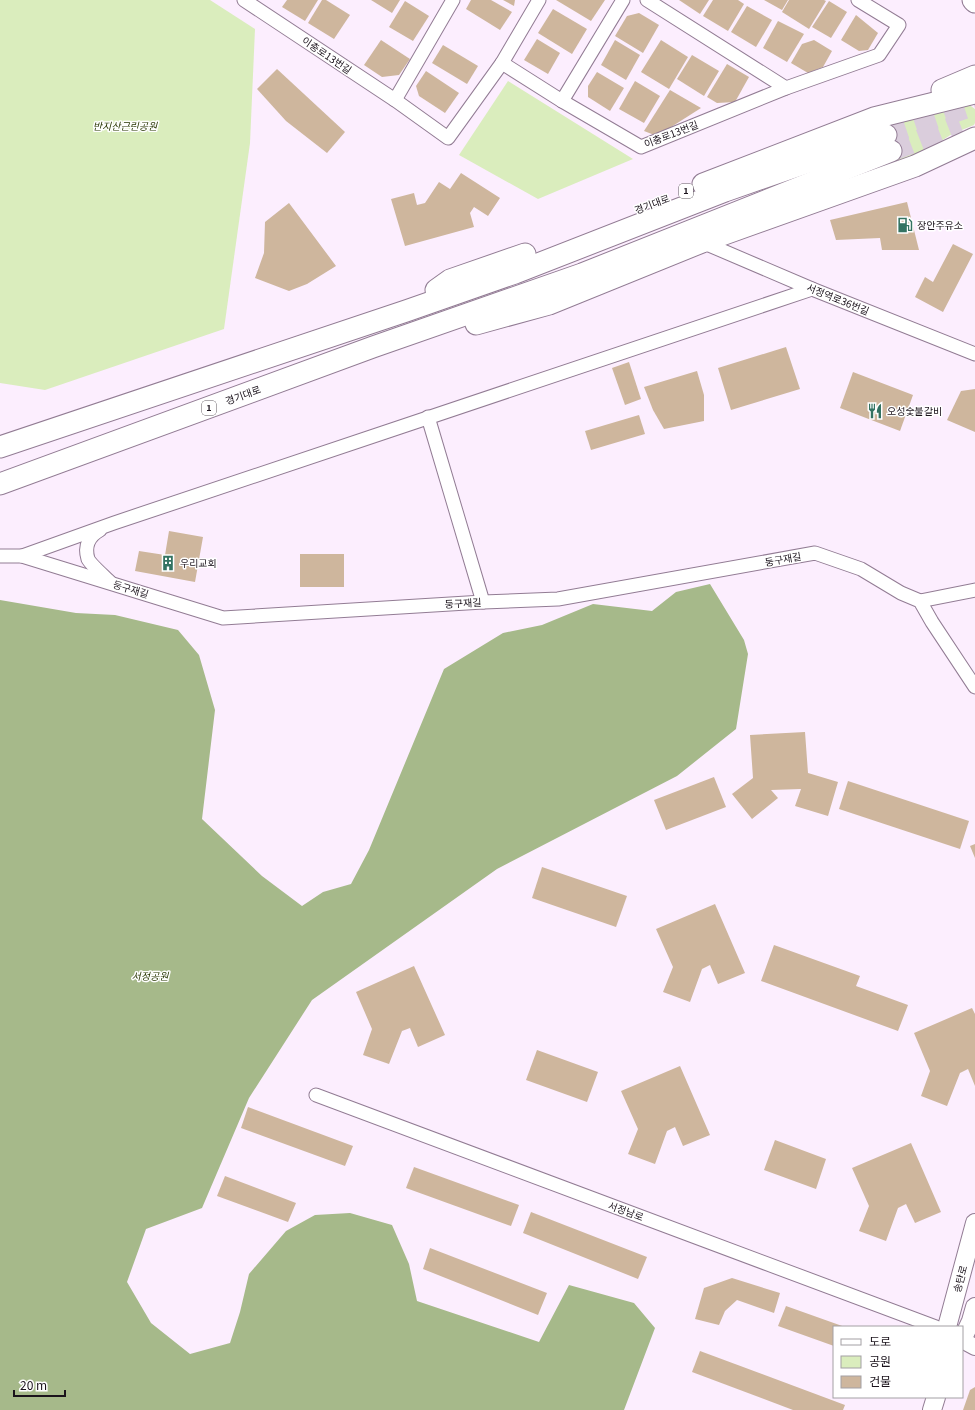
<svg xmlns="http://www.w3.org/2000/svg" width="975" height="1410" font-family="Georgia,'Noto Sans KR',serif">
<rect width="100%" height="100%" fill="#fceefe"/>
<g fill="#daedbd">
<path d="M0,0h210l45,29 -5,114 -26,186 -179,61 -45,-7z"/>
<path d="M508,81l125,78 -95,40 -79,-44z"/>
<path d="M968,104l7,5v14l-1,2 -22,9 -54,35 -15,-44z"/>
</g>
<path fill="#a6b98a" d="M710,584l34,56 4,14 -12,75 -59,47 -180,93 -185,131 -63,98 -47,110 -56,21 -19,53 24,41 39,31 40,-11 10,-31 9,-38 37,-43 29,-16 35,-2 42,12 17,39 8,37 122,41 30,-57 65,18 21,25 -31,82h-624v-810l76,13 39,2 63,15 21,25 16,55 -13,109 60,57 40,30 21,-14 28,-8 18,-34 75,-181 59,-36 39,-8 51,-21 59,7 24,-19z"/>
<g fill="#ceb69d">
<path d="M287,0h31l-13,21 -23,-14z"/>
<path d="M322,0h4l24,15 -16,24 -26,-16z"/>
<path d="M371,0h29l-8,13z"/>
<path d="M471,0h20l21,12 -12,18 -34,-21z"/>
<path d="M503,0h12l-1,6z"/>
<path d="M556,0h49l-14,21z"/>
<path d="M679,0h30l-9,14z"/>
<path d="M713,0h25l6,4 -16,27 -25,-15z"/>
<path d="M764,0h24l-6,10z"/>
<path d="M789,0h35l2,1 -17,28 -27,-17z"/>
<path d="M405,1l24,15 -16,25 -24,-14z"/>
<path d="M829,1l18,11 -16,26 -19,-11z"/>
<path d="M747,6l25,14 -16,27 -25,-15z"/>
<path d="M553,9l34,20 -15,25 -34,-21z"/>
<path d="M639,13l20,12 -16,28 -28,-17 12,-20z"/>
<path d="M856,15l22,18 -10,17 -9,1 -18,-11z"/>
<path d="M778,21l26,13 -17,28 -24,-14z"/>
<path d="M537,39l23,14 -12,21 -24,-14z"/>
<path d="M381,40l29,19 -11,16 -17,2 -18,-12z"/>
<path d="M615,40l25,15 -14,25 -25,-15z"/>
<path d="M661,40l27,17 -19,32 -28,-17z"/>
<path d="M814,40l18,11 -9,16 -15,6 -17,-10 11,-19z"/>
<path d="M443,45l35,21 -11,18 -35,-21z"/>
<path d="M692,55l27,16 -15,25 -27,-17z"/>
<path d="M727,64l22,13 -14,25 -18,1 -10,-6z"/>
<path d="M277,69l68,63 -18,21 -41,-32 -29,-32z"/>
<path d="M426,71l33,22 -14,20 -26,-17 -3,-10z"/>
<path d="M597,72l27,16 -14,23 -22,-14v-11z"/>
<path d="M635,81l25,15 -16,27 -25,-14z"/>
<path d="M670,90l31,18 -44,28 -13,-5z"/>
<path d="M461,173l39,25 -12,18 -14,-9 -4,6 4,14 -69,19 -14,-47 23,-6 3,12 8,-2 14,-21 11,7z"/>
<path d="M907,202l12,48h-37l-2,-12 -44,2 -6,-20z"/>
<path d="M289,203l47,63 -29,18 -18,7 -34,-13 9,-25 1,-31z"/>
<path d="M953,244l20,10 -30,58 -28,-15 10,-20 8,5z"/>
<path d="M786,347l14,42 -69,21 -13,-42z"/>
<path d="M629,362l12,37 -16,6 -13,-37z"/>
<path d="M697,371l7,24v26l-40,8 -11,-19 -9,-23z"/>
<path d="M853,372l60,23 -13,36 -60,-23z"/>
<path d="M975,389v43l-28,-12 14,-29z"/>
<path d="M639,415l6,19 -54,16 -6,-19z"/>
<path d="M169,531l34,6 -8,45 -60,-11 4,-20 26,4z"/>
<rect x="300" y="554" width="44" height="33"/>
<path d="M805,732l3,41 30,9 -10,34 -33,-10 6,-17 -30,1 7,8 -26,21 -20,-25 21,-16 -3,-43z"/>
<path d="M714,777l12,30 -60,23 -12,-30z"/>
<path d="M848,781l121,40 -9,28 -121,-40z"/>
<path d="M975,844v14l-5,-12z"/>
<path d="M542,867l85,29 -11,31 -84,-29z"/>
<path d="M715,904l30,69 -27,11 -8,-19 -8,4 -12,33 -27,-10 10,-25 -17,-38z"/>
<path d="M774,945l86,31 -4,10 52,19 -10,26 -137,-50z"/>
<path d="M414,966l31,69 -27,12 -8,-19 -8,3 -13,33 -26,-9 9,-26 -16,-37z"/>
<path d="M972,1008l3,6v72l-7,-17 -8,4 -13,33 -26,-10 9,-25 -16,-38z"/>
<path d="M537,1050l61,22 -11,30 -61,-22z"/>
<path d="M680,1066l30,69 -27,11 -8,-19 -8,4 -12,33 -27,-10 10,-25 -17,-38z"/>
<path d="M248,1107l105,39 -8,20 -104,-38z"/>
<path d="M775,1140l51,19 -10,30 -52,-19z"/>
<path d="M911,1143l30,69 -26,11 -9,-19 -8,4 -12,33 -27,-10 10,-25 -17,-38z"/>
<path d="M414,1167l105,38 -8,21 -105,-38z"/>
<path d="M225,1176l71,27 -8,19 -71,-26z"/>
<path d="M531,1212l116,45 -9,22 -115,-46z"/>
<path d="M430,1248l117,45 -9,22 -115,-46z"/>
<path d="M732,1278l48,15 -6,20 -37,-13 -12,11 -6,14 -24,-6 9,-31z"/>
<path d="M786,1306l59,21h-11v19l-56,-20z"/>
<path d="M700,1351l145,54 -2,5h-50l-101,-38z"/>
<path d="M975,1387v23h-12l7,-20z"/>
</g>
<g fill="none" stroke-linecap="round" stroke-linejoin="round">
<g stroke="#dacddc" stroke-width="21" stroke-dasharray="21 10" stroke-linecap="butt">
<path d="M886,135l89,-30"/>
<path d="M891,151l69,-27"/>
</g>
<g stroke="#927c94" stroke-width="15">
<g id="minor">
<path d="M244,0l151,100 53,38 54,-75 37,-63"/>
<path d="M647,0l139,88"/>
<path d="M502,63l60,38 79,46 145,-59 93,-33 20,-30 -41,-25"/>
<path d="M395,100l58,-100"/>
<path d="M562,101l61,-101"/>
<path d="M702,242l110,47 163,65"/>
<path d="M428,417l55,185"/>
<path d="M100,530c-11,6 -16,16 -12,29 3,6 16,17 22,23"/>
<path d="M0,556h22l201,62 260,-16 75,-3 257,-46 46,16 40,24 19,8 12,21 43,65"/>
<path d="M22,556l92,-33 698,-234"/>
<path d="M920,601l55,-11"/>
<path d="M316,1095l620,232"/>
</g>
</g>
<g stroke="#927c94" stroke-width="18">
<path id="tertiary" d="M962,1340l13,7"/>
</g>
<g stroke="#927c94" stroke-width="20">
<g id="secondary">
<path d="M947,1327l28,-104"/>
<path d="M962,1340l9,-19 4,-14"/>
<path d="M932,1410l4,-13"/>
</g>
</g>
<g stroke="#927c94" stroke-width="23">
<g id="primary">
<path d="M973,0l2,2"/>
<path d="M942,90l33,-14"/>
<path d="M703,184l171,-66 101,-25"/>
<path d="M436,290l14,-10 75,-26"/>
<path d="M476,324l73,-20 153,-62 213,-76 60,-28"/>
<path d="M0,447l406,-136 109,-38 210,-82 161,-56"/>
<path d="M0,484l373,-137 209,-73 309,-123"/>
</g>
</g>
<use href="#minor" stroke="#fff" stroke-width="13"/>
<use href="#tertiary" stroke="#fff" stroke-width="16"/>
<use href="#secondary" stroke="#fff" stroke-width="18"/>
<use href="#primary" stroke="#fff" stroke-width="21"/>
</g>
<defs>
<g id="fuel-bare" transform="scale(1.2)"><path d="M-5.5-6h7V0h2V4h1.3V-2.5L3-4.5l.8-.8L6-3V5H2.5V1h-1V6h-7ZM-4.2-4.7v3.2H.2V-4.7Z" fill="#337362" stroke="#fff" stroke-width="2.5" paint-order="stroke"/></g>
<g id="restaurant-bare" transform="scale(1.2)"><path d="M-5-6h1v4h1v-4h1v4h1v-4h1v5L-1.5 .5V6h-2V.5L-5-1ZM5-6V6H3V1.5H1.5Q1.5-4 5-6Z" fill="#337362" stroke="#fff" stroke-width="2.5" paint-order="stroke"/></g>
<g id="building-bare" transform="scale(1.2)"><path d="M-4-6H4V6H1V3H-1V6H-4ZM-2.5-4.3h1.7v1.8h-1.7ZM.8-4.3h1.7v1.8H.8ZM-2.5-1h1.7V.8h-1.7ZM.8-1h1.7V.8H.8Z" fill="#337362" stroke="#fff" stroke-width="2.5" paint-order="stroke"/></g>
</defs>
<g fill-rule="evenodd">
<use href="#fuel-bare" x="905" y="225"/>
<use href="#restaurant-bare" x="875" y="411"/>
<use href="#building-bare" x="168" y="563"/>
</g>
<g text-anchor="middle" stroke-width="3" stroke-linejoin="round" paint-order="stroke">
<g fill="#fff" stroke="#5f595f" stroke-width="1">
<rect x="679" y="184" width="14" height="14" rx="3"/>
<rect x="202" y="401" width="14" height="14" rx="3"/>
</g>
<g font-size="9" font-weight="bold" fill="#1a121b">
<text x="686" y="194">1</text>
<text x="209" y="411">1</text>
</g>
<g font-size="10" fill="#1a121b" stroke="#fff">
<text transform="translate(327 55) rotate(34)" y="4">이충로13번길</text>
<text transform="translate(671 134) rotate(-21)" y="4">이충로13번길</text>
<text transform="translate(652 204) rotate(-21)" y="4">경기대로</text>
<text transform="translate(838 299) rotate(22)" y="4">서정역로36번길</text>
<text transform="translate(243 395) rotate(-20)" y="4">경기대로</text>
<text transform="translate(783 559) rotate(-10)" y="4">둥구재길</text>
<text transform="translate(131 589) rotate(17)" y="4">둥구재길</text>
<text transform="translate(463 603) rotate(-3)" y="4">둥구재길</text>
<text transform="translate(626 1211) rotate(20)" y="4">서정남로</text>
<text transform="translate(960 1279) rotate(-75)" y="4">송탄로</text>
</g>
<g font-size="10" font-style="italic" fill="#263500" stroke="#fff">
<text x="125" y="130">반지산근린공원</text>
<text x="150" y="980">서정공원</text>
</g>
<g font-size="10" fill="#1a121b" stroke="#fff" text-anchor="start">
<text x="917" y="229">장안주유소</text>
<text x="887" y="415">오성숯불갈비</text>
<text x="180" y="567">우리교회</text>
</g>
</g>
<rect x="833" y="1326" width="130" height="72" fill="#ffffff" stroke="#a3a0a4"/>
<rect x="841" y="1339" width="20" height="6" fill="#ffffff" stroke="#a3a0a4"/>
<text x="869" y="1346" font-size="12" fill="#1a121b">도로</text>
<rect x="841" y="1356" width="20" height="12" fill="#daedbd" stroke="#a3a0a4"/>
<text x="869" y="1366" font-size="12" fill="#1a121b">공원</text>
<rect x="841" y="1376" width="20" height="12" fill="#ceb69d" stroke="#a3a0a4"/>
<text x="869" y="1386" font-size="12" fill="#1a121b">건물</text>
<path d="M14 1390v6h51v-6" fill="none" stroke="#1a121b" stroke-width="2"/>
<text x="20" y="1390" font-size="12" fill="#1a121b" stroke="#ffffff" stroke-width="3" paint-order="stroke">20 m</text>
</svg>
